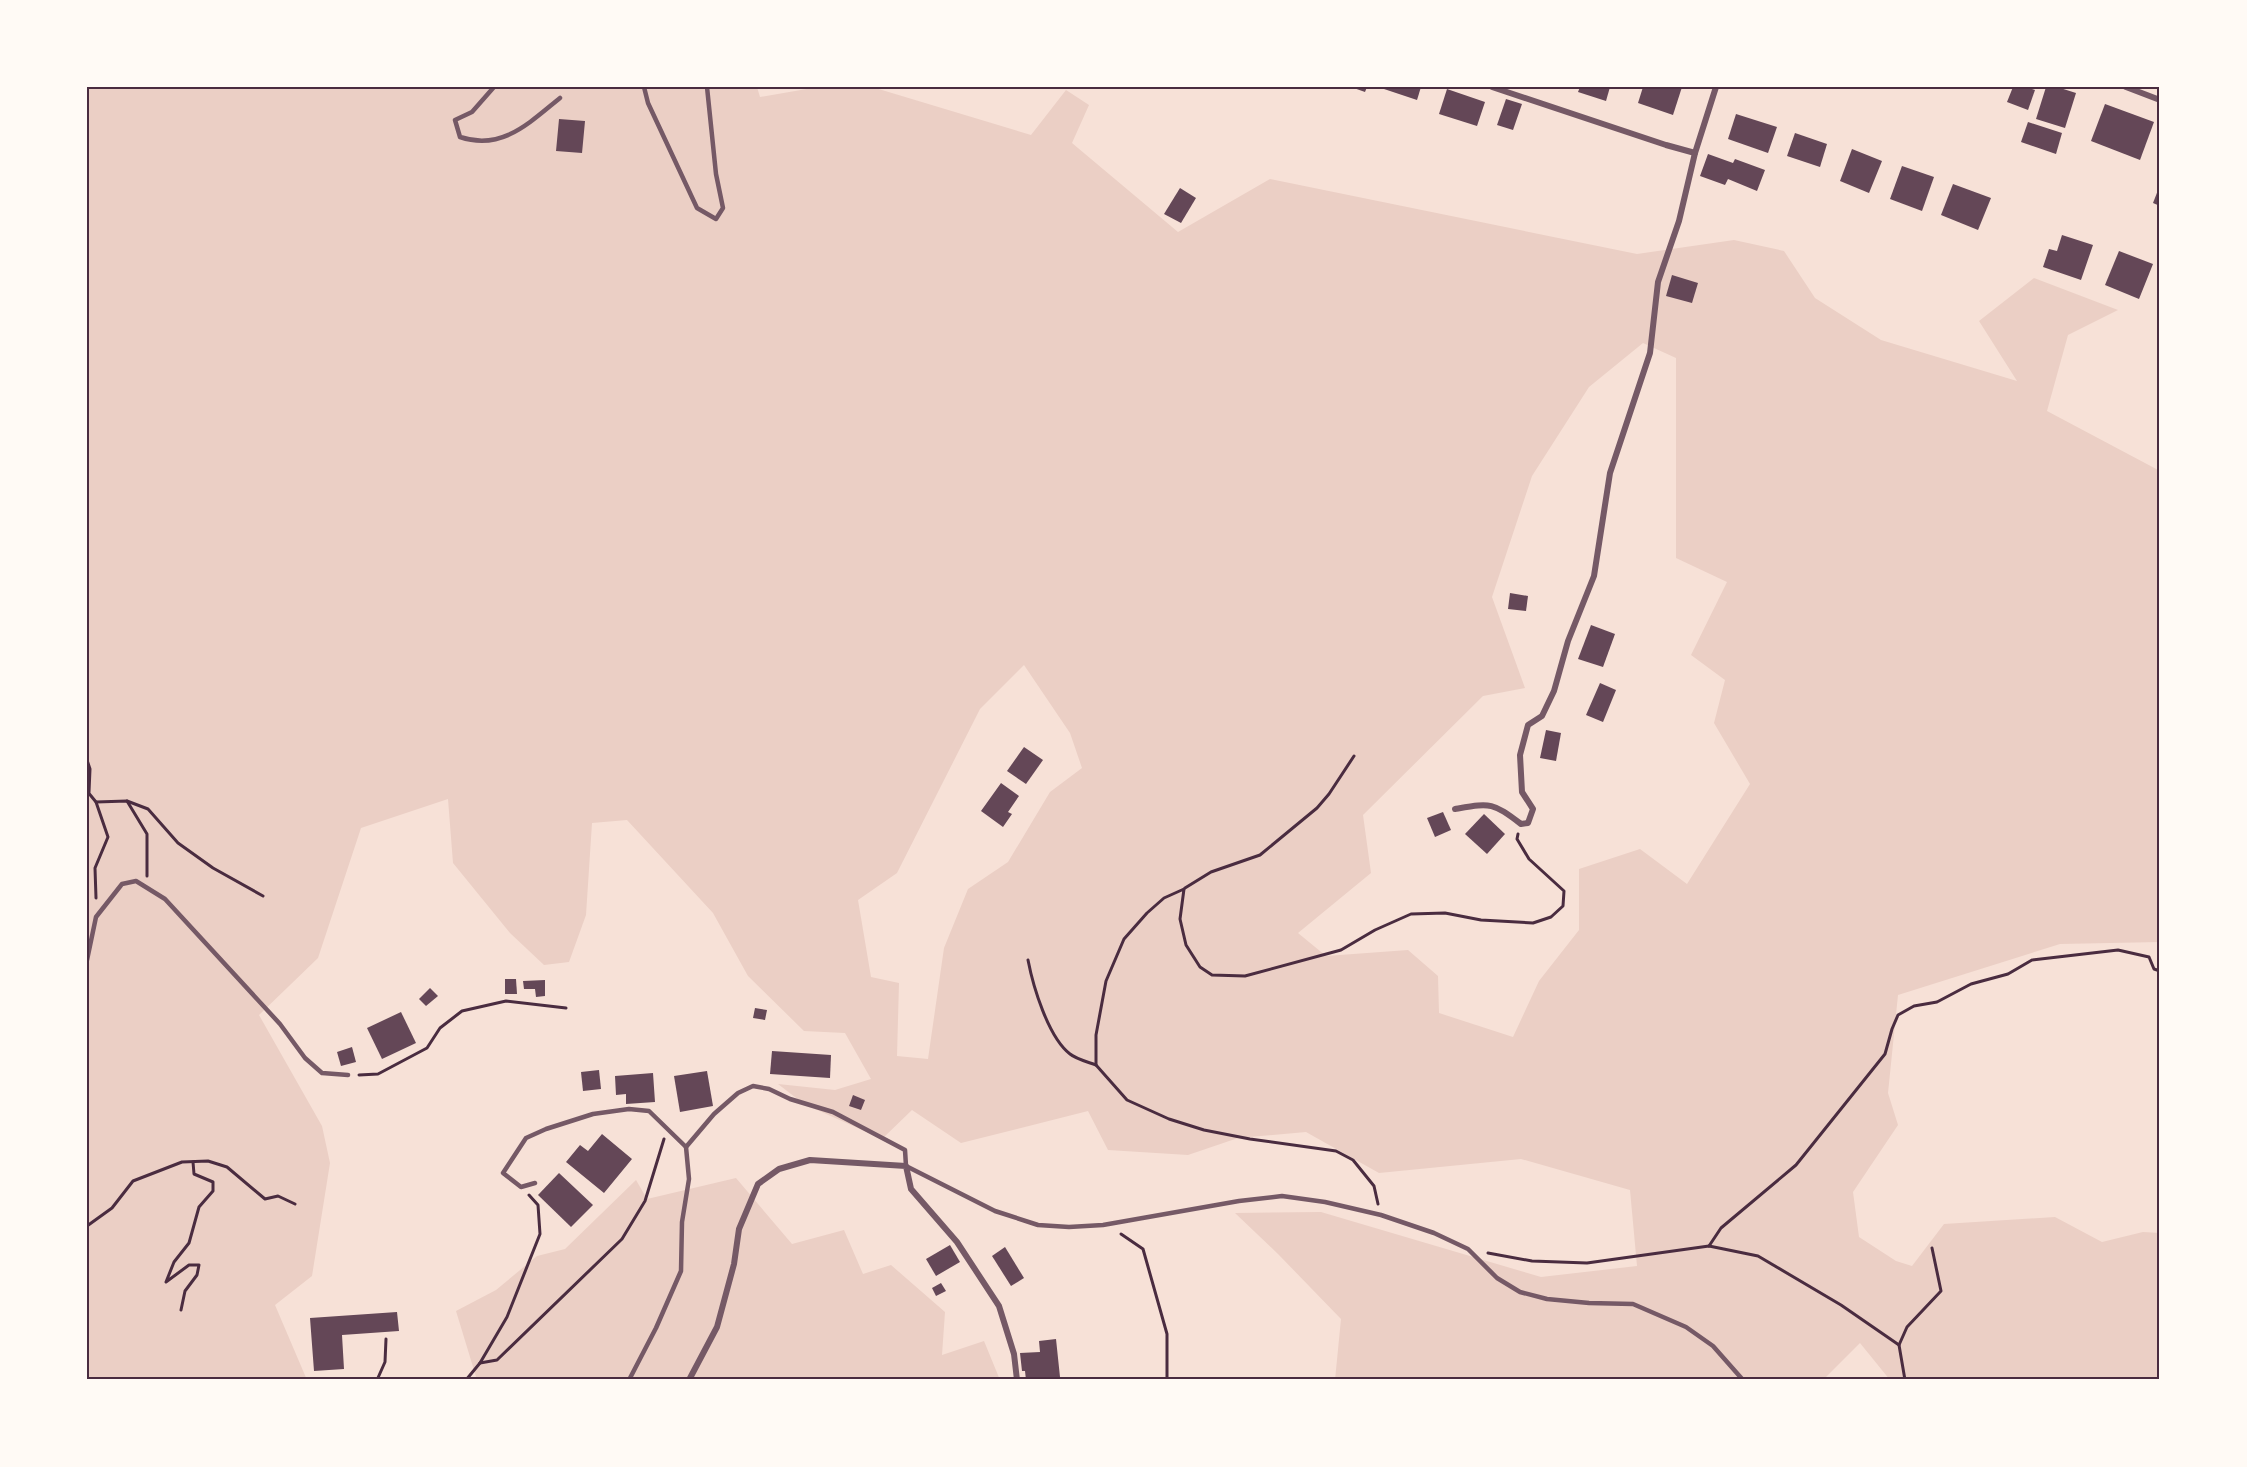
<svg xmlns="http://www.w3.org/2000/svg" width="2247" height="1467" font-family="'Libre Baskerville',serif">
<rect width="100%" height="100%" fill="#f7e1d7"/>
<g fill="#ebcfc5" fill-rule="evenodd">
<path d="M87,87h670l3,10 58,-10h54l159,48 35,-45 23,15 -17,38 106,89 92,-53 367,75 97,-14 50,11 31,47 66,42 136,41 -38,-60 55,-43 84,32 -50,25 -21,76 113,60v471l-100,2 -162,51 -10,98 10,32 -45,67 6,45 37,24 16,5 32,-42 111,-7 47,25 41,-10 17,1v147h-270l-30,-37 -37,37h-488l6,-61 -63,-65 -43,-41 86,-1 220,65 96,-11 -7,-76 -109,-31 -142,14 -73,-41 -68,6 -50,17 -80,-5 -20,-39 -127,32 -49,-33 -30,29 -78,-35 -26,-20 57,6 36,-11 -26,-46 -41,-2 -56,-55 -35,-63 -86,-93 -35,3 -6,92 -17,47 -25,3 -34,-32 -57,-70 -5,-64 -87,29 -43,130 -59,57 63,111 8,37 -18,113 -37,29 32,75h-220zM1643,343l33,15v200l51,24 -36,73 34,25 -11,43 36,61 -63,100 -47,-35 -61,20v61l-40,51 -26,56 -74,-24 -1,-37 -30,-26 -82,6 -28,-23 73,-60 -8,-58 120,-119 42,-8 -33,-91 40,-121 57,-89zM1024,665l46,68 12,35 -32,24 -42,70 -40,27 -24,59 -16,111 -31,-3 2,-73 -28,-6 -13,-77 39,-27 83,-164z"/>
<path d="M736,1178l56,66 52,-14 19,44 28,-9 54,47 -3,43 42,-14 16,39h-523l-21,-69 40,-21 41,-34 28,-7 71,-69 11,19z"/>
</g>
<g fill="#644757">
<path d="M1351,87h16l-2,5z"/>
<path d="M1378,87h43l-4,13z"/>
<path d="M1580,87h30l-4,14 -28,-9z"/>
<path d="M1643,87h39l-9,28 -35,-12z"/>
<path d="M2013,87h14l8,3 -7,20 -21,-8z"/>
<path d="M2046,87h11l19,6 -11,35 -29,-9z"/>
<path d="M1447,89l38,13 -8,24 -38,-12z"/>
<path d="M1506,99l16,5 -9,26 -16,-5z"/>
<path d="M2105,104l49,18 -14,38 -49,-19z"/>
<path d="M1736,114l41,13 -9,26 -40,-14z"/>
<path d="M559,119l26,2 -3,32 -26,-2z"/>
<path d="M2028,122l34,11 -6,21 -35,-12z"/>
<path d="M1795,133l32,11 -7,23 -33,-11z"/>
<path d="M1852,149l30,12 -13,32 -29,-12z"/>
<path d="M1708,154l25,9 2,-4 30,11 -8,21 -29,-12 -3,6 -25,-9z"/>
<path d="M1902,166l32,11 -12,34 -32,-12z"/>
<path d="M1953,184l38,14 -13,32 -37,-15z"/>
<path d="M2160,185v21l-7,-3z"/>
<path d="M1180,188l16,10 -15,25 -17,-9z"/>
<path d="M2062,235l31,10 -12,35 -38,-13 6,-18 8,2z"/>
<path d="M2119,251l34,13 -14,35 -34,-14z"/>
<path d="M1672,275l26,8 -6,20 -26,-7z"/>
<path d="M1510,593l18,3 -2,15 -18,-2z"/>
<path d="M1591,625l24,9 -12,33 -25,-8z"/>
<path d="M1600,683l16,7 -13,32 -17,-7z"/>
<path d="M1546,730l15,3 -5,28 -16,-3z"/>
<path d="M1024,747l19,13 -17,24 -19,-13z"/>
<path d="M1001,783l18,13 -11,16 4,2 -9,13 -22,-16z"/>
<path d="M1443,812l8,18 -16,7 -8,-19z"/>
<path d="M1484,814l21,20 -18,20 -22,-20z"/>
<path d="M505,979h11l1,15h-12z"/>
<path d="M545,980v16l-9,1 -1,-8h-11l-1,-8z"/>
<path d="M430,988l8,8 -12,10 -7,-7z"/>
<path d="M755,1008l12,2 -2,10 -12,-2z"/>
<path d="M401,1012l15,31 -34,16 -15,-31z"/>
<path d="M352,1047l4,15 -15,4 -4,-14z"/>
<path d="M772,1051l59,4 -1,23 -60,-4z"/>
<path d="M599,1070l2,19 -18,2 -2,-19z"/>
<path d="M707,1071l6,35 -33,6 -6,-36z"/>
<path d="M653,1073l2,29 -29,2v-10l-10,1 -1,-19z"/>
<path d="M853,1095l12,5 -4,10 -12,-4z"/>
<path d="M602,1134l30,25 -28,34 -38,-31 14,-17 8,6z"/>
<path d="M559,1173l34,32 -22,22 -33,-32z"/>
<path d="M950,1245l10,17 -24,14 -10,-17z"/>
<path d="M1005,1247l19,31 -13,8 -19,-30z"/>
<path d="M941,1283l5,8 -10,5 -4,-8z"/>
<path d="M397,1312l2,19 -57,4 2,34 -30,2 -4,-53z"/>
<path d="M1056,1339l4,38 -15,1v2h-19l-1,-9h-3l-2,-18 20,-1 -1,-11z"/>
</g>
<g fill="none" stroke-linecap="round" stroke-linejoin="round">
<g stroke="#4a2c40" stroke-width="3">
<path d="M87,760l3,9 -1,23 -2,2"/>
<path d="M87,791l9,11 12,35 -13,31 1,30"/>
<path d="M127,801l21,8 30,34 35,25 50,28"/>
<path d="M96,802l31,-1 20,33v42"/>
<path d="M1185,888l26,-16 49,-17 57,-47 12,-14 25,-38"/>
<path d="M1028,960c5,26 20,77 42,94 6,5 18,8 26,11"/>
<path d="M359,1075l19,-1 49,-26 13,-20 22,-17 44,-10 60,7"/>
<path d="M1378,1204l-4,-18 -21,-26 -17,-9 -86,-12 -46,-9 -35,-11 -42,-19 -31,-35v-30l10,-54 18,-42 23,-26 17,-15 20,-9 -4,30 6,26 14,22 12,8 33,1 96,-26 34,-20 36,-16 34,-1 36,7 52,3 18,-6 12,-11 1,-15 -35,-32 -12,-20 1,-5"/>
<path d="M87,1226l25,-18 21,-27 49,-19 26,-1 19,6 38,32 13,-3 17,8"/>
<path d="M1121,1234l22,15 24,85v46"/>
<path d="M1709,1246l12,-18 75,-63 89,-111 7,-25 6,-14 16,-9 23,-4 34,-18 37,-10 24,-14 86,-10 31,7 5,12 6,2"/>
<path d="M1488,1253l44,8 55,2 122,-17 49,10 83,49 58,40 6,35"/>
<path d="M181,1310l4,-19 12,-16 2,-10h-10l-23,17 8,-20 15,-19 10,-36 14,-16v-9l-19,-8 -1,-12"/>
<path d="M1899,1345l8,-18 34,-36 -9,-43"/>
<path d="M480,1363l17,-3 125,-121 23,-38 19,-62"/>
<path d="M377,1380l8,-18 1,-23"/>
<path d="M466,1380l14,-17 27,-46 33,-83 -2,-29 -9,-10"/>
</g>
<g stroke="#755966" stroke-width="4.5">
<path d="M494,87l-22,25 -17,8 5,17c42,14 69,-14 100,-39"/>
<path d="M644,87l4,16 49,105 19,11 7,-11 -7,-34 -9,-87"/>
<path d="M87,960l9,-43 26,-33 14,-3 29,18 115,125 25,34 17,15 26,2"/>
<path d="M535,1183l-14,4 -18,-14 23,-35 20,-9 47,-15 36,-5 20,2 37,36 28,-33 24,-21 15,-7 16,3 21,10 43,13 72,38 1,16 89,45 43,14 31,2 34,-2 136,-24 43,-5 43,6 56,13 53,18 34,16 29,29 23,14 27,7 42,4 44,1 53,23 27,19 30,34"/>
<path d="M629,1380l27,-52 25,-57 1,-49 7,-43 -3,-32"/>
</g>
<g stroke="#755966" stroke-width="6">
<path d="M1492,87l174,58 29,8"/>
<path d="M2126,87l34,13"/>
<path d="M1455,809c36,-6 37,-7 66,15l7,-1 5,-14 -11,-17 -2,-37 8,-30 14,-9 12,-25 14,-50 26,-65 16,-103 40,-120 8,-71 21,-61 16,-68 21,-66"/>
<path d="M689,1380l28,-53 17,-63 5,-35 19,-45 21,-15 31,-9 96,6 5,23 46,53 42,64 15,48 3,26"/>
</g>
</g>
<rect width="2247" height="1467" fill="none" stroke="#fffaf5" stroke-width="177"/>
<rect x="88" y="88" width="2070" height="1290" fill="none" stroke="#4a2c40" stroke-width="2"/>
</svg>
